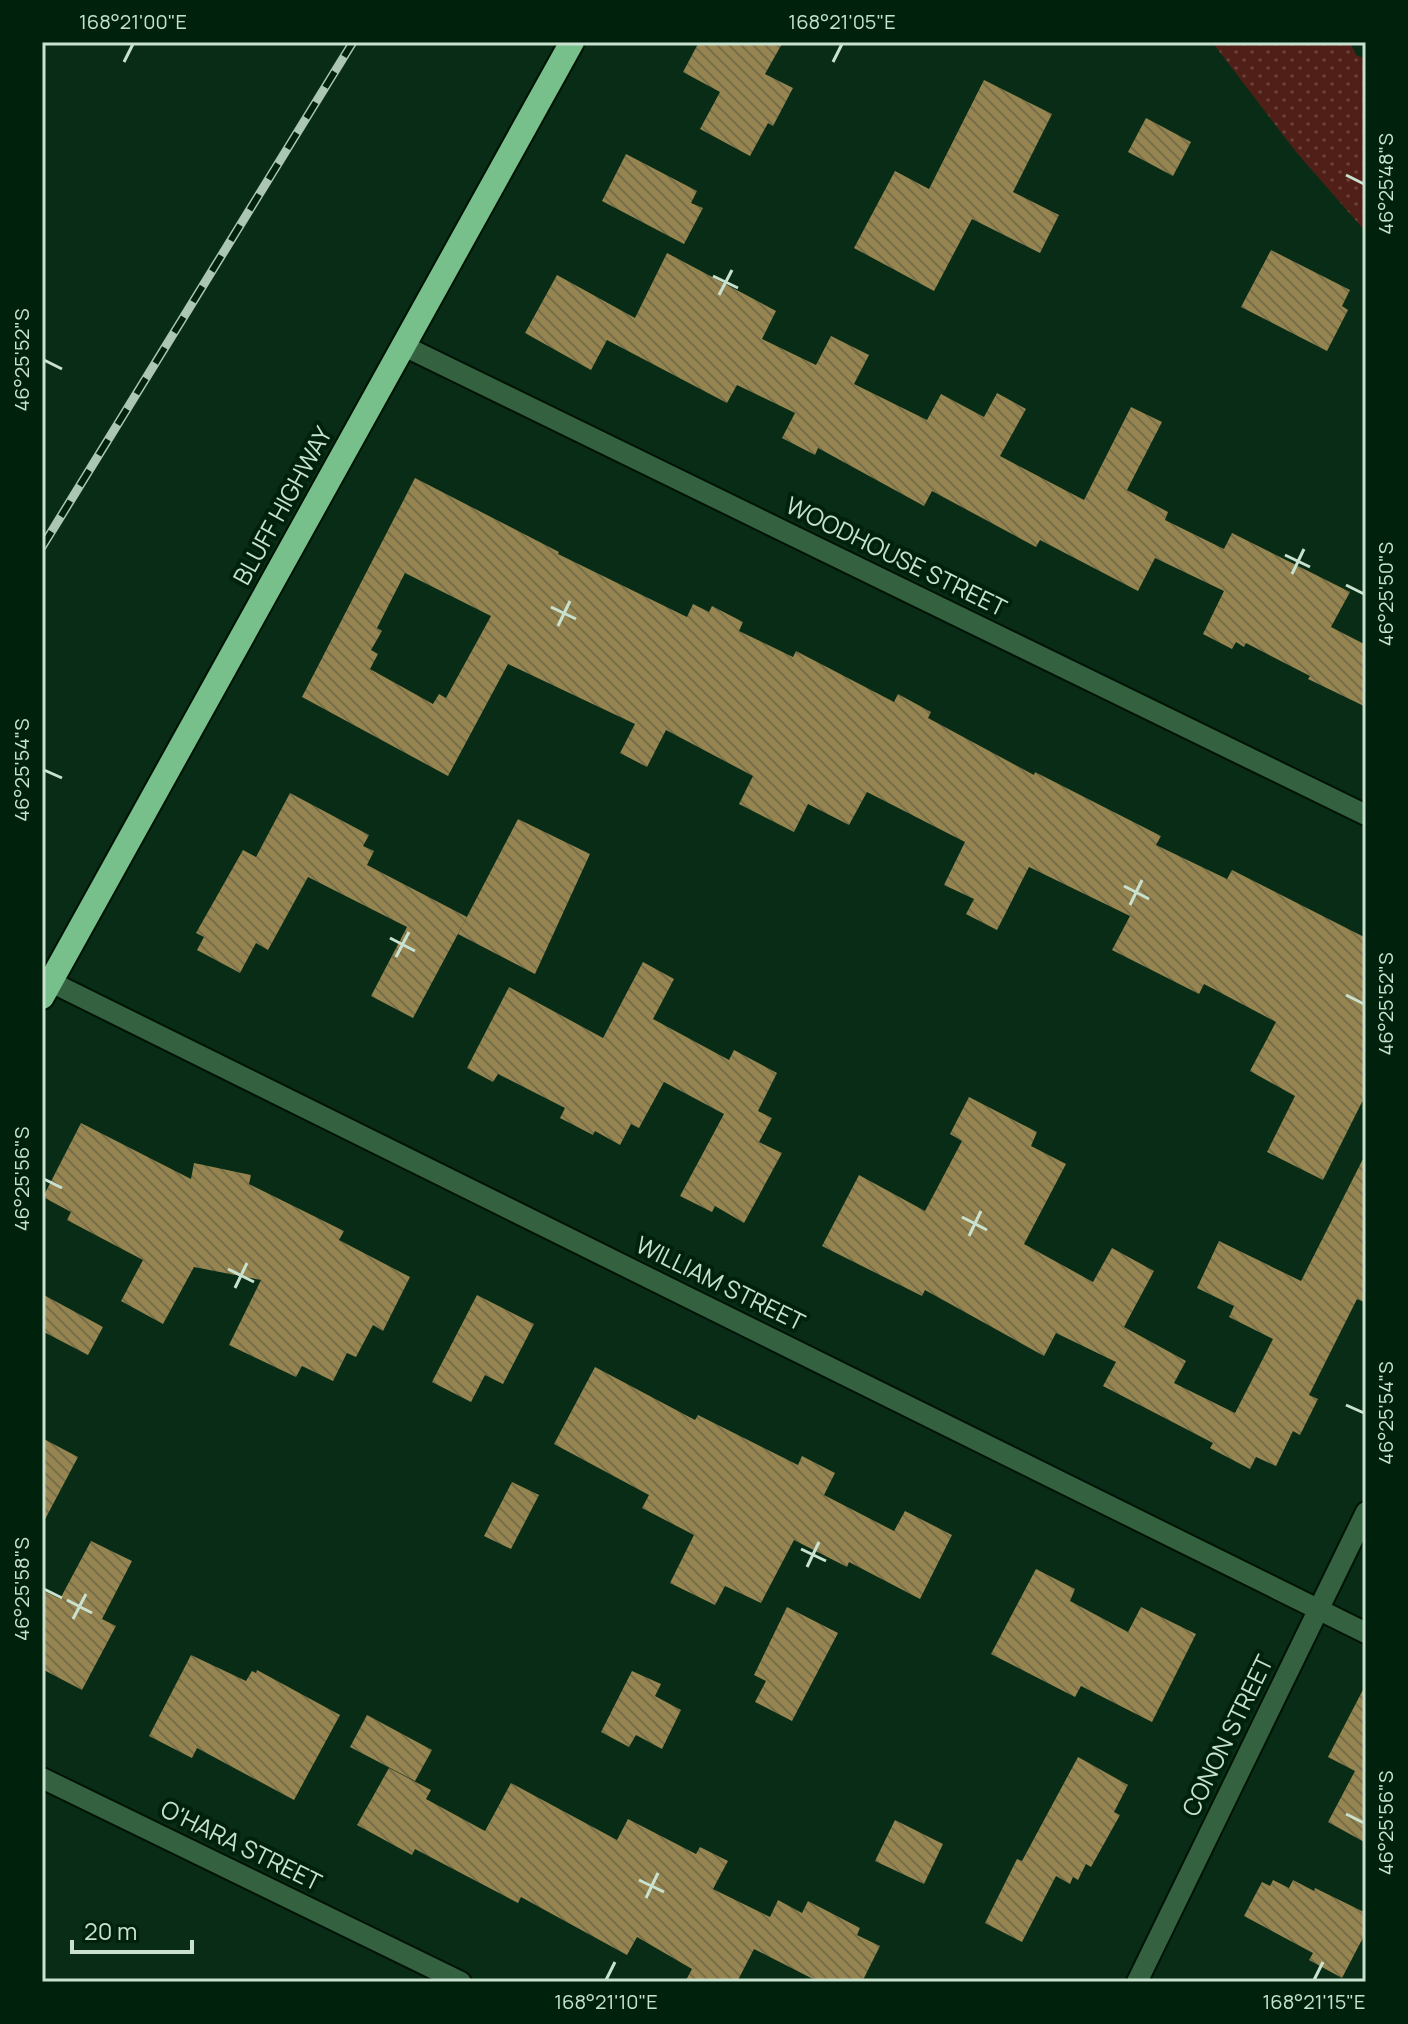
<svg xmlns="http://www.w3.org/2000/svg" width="1408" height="2024" font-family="Manrope,sans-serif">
<defs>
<pattern id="park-dots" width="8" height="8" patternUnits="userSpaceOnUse" patternTransform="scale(2)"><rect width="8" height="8" fill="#501f17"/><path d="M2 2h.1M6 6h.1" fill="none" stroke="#683f38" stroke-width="1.8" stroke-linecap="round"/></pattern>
<pattern id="building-back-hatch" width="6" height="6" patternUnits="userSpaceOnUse" patternTransform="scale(2)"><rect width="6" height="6" fill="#968551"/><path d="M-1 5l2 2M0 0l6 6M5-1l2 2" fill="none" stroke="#766e4a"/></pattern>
</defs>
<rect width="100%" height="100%" fill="#082c15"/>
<path fill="url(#park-dots)" d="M1212,42h138l6,13 10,4v173l-70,-80z"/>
<g fill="url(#building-back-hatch)" fill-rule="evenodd">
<path d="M699,42h84l-18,32 28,14 -20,38 -5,-3 -18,33 -50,-27 20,-37 -37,-20z"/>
<path d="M984,80l68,34 -39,78 46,23 -19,38 -68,-34 -38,72 -80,-43 41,-77 34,18z"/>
<path d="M1146,118l45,24 -18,34 -45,-24z"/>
<path d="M626,154l71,37 -6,12 12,5 -19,36 -82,-43z"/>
<path d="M1271,250l79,40 -8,16 6,4 -21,41 -86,-44z"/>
<path d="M667,253l109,58 -14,28 54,26 15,-29 38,19 -15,29 73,36 14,-26 43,23 13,-24 29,16 -26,47 84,44 47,-93 31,15 -35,68 41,22 -3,8 59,29 8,-16 118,59 -19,35 35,18v62l-58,-28 2,-3 -64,-33 -2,4 -8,-5 -4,7 -29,-15 21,-43 -69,-33 -17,33 -98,-51 -4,7 -104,-56 -8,15 -106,-58 -3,7 -33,-17 13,-25 -58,-28 -10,18 -120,-63 -16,30 -66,-37 32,-58 78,43z"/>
<path d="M415,478l144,74 -1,2 129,63 6,-13 16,8 3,-6 31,16 -4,9 54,26 3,-6 98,51 4,-8 33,18 -3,6 106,57 1,-3 126,64 -5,9 71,34 5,-9 134,68v156l-43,86 -56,-28 28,-56 -45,-25 26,-49 -72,-38 -5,10 -87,-44 18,-34 -101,-49 -32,63 -31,-16 8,-15 -30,-14 21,-43 -98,-50 -18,33 -41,-21 -14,28 -55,-28 14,-28 -87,-46 -19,37 -27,-14 15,-29 -127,-60 -60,112 -146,-79zM405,573l86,43 -45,82 -7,-4 -6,10 -63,-35 8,-15 -7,-4 11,-19 -5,-3z"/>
<path d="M290,793l79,42 -6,11 11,5 -7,14 100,52 -54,101 -42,-22 36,-69 -99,-50 -40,73 -12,-7 -16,30 -43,-23 7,-13 -8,-4 47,-83 13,7z"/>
<path d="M518,819l72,35 -55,120 -77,-40z"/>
<path d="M643,962l31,17 -21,40 76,41 5,-10 43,23 -19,38 14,7 -13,24 23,11 -38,70 -29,-17 -3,6 -32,-16 44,-82 -60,-32 -25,46 -8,-4 -11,21 -25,-14 -2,4 -33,-17 5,-10 -67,-34 -5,8 -26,-14 42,-81 94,51z"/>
<path d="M969,1097l68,35 -6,14 35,18 -42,80 69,38 19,-34 42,23 -30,56 62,34 -12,22 61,30 38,-74 -44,-22 5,-11 -37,-18 22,-47 82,40 65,-128v150l-9,-4 -48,96 9,4 -18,36 -7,-4 -17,35 -20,-9 -6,12 -40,-21 3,-5 -110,-57 13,-24 -60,-29 -12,23 -119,-66 -3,6 -100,-50 37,-71 66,36 37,-70 -12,-7z"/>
<path d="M81,1123l110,56 3,-16 57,12 -2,9 95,47 -5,9 71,37 -27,54 -10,-6 -17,32 -9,-4 -14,28 -31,-15 -6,11 -67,-32 32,-65 -67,-13 -31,57 -42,-23 22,-41 -76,-40 4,-8 -28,-15z"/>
<path d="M42,1294l61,33 -15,28 -46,-24z"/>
<path d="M477,1295l57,29 -31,60 -18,-9 -14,27 -39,-20z"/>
<path d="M595,1367l100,53 3,-5 100,50 4,-9 33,17 -11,22 70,36 11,-20 47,24 -32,64 -71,-37 -2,5 -53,-27 -33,63 -36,-17 -10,19 -45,-22 24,-48 -52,-27 7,-13 -95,-51z"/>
<path d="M42,1438l36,19 -36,68z"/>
<path d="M512,1482l27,13 -28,54 -27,-13z"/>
<path d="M91,1541l41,20 -30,58 14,7 -34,64 -40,-21v-79l18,9z"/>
<path d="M1036,1569l39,20 -5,12 58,31 13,-25 55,27 -44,88 -71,-36 -6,11 -84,-43z"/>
<path d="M787,1607l51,26 -46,88 -37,-19 11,-21 -12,-6z"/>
<path d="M191,1655l55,26 6,-10 4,2 1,-3 83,45 -46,85 -97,-52 -5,10 -43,-22z"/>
<path d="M632,1671l29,13 -6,12 26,14 -19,39 -26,-14 -7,12 -28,-15z"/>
<path d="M1366,1684v159l-38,-21 27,-51 -27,-14z"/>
<path d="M367,1715l65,35 -17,31 -65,-34z"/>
<path d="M1078,1757l50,28 -14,27 6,3 -29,52 -5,-3 -8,16 -5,-3 -3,7 -14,-8 -34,66 -37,-19 32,-64 5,2z"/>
<path d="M389,1768l42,22 -5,9 59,32 26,-48 106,57 11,-21 68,35 4,-7 28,14 -15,28 57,28 8,-17 24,13 6,-12 52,27 -3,7 23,11 -18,36h-43l-65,-33 -17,33h-52l7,-13 -55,-32 -10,18 -106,-58 -3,6 -103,-54 -3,6 -55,-30z"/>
<path d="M895,1820l48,24 -19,40 -49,-23z"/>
<path d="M1273,1880l16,8 4,-8 21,11 1,-3 51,25v19l-24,46 -33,-18 4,-7 -69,-37 18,-34 8,4z"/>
</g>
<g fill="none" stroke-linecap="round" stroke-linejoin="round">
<g stroke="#001304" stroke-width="24">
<g id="minor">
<path d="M404,346l962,469"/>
<path d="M51,982l1315,651"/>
<path d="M42,1778l419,204"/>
<path d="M1137,1982l229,-470"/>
</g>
</g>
<g stroke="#001304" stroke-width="28">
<path id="highway" d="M42,997l530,-955"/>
</g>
<use href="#minor" stroke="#346241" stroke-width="20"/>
<use href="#highway" stroke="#77c08b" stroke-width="24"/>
<g stroke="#abc6b2" stroke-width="9">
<path id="rail" d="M42,547l311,-505"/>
</g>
<use href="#rail" stroke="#00220c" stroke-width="6" stroke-dasharray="18" stroke-linecap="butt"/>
</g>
<path fill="none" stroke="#c9e2cf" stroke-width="3" d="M124,62l9,-18M833,62l9,-18M1346,175l18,9M713,276l25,12M719,295l13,-25M44,360l18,9M1285,555l25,12M1292,574l12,-25M1346,585l18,9M551,607l25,12M558,626l12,-25M44,770l18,8M1124,886l25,13M1130,905l12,-25M390,938l25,13M396,957l13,-25M1346,995l18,9M44,1179l18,9M962,1217l25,13M969,1236l12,-25M228,1269l26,13M235,1288l12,-25M1346,1405l18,8M801,1549l25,12M807,1567l12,-25M44,1589l18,9M67,1600l25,13M73,1619l13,-25M1346,1814l18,9M639,1880l25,12M646,1898l12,-25M606,1980l9,-18M1314,1980l9,-18"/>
<g text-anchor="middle" stroke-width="8" stroke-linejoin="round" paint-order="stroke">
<g font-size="24" fill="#c9e2cf" stroke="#00220c">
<text transform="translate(283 506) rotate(-61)" y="8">BLUFF HIGHWAY</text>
<text transform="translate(896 557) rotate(26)" y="8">WOODHOUSE STREET</text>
<text transform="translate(720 1284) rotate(26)" y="8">WILLIAM STREET</text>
<text transform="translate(1228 1736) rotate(-64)" y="8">CONON STREET</text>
<text transform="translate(241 1846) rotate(26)" y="8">O'HARA STREET</text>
</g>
</g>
<rect width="1408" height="2024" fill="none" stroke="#00220c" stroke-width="88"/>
<path d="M72 1940v12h120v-12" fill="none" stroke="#c9e2cf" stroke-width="4"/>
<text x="84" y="1940" font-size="24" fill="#c9e2cf" stroke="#00220c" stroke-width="6" paint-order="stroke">20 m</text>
<rect x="44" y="44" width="1320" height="1936" fill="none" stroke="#c9e2cf" stroke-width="3"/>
<g font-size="20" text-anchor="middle" fill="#c9e2cf">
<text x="133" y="29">168°21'00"E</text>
<text x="842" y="29">168°21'05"E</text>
<text transform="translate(1386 184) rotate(-90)" y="7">46°25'48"S</text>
<text transform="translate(22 360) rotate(-90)" y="7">46°25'52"S</text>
<text transform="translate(1386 594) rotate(-90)" y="7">46°25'50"S</text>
<text transform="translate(22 770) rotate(-90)" y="7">46°25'54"S</text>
<text transform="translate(1386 1004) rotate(-90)" y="7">46°25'52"S</text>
<text transform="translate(22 1179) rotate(-90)" y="7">46°25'56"S</text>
<text transform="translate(1386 1413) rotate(-90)" y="7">46°25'54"S</text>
<text transform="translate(22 1589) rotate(-90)" y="7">46°25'58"S</text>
<text transform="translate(1386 1823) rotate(-90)" y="7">46°25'56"S</text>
<text x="606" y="2009">168°21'10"E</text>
<text x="1314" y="2009">168°21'15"E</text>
</g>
</svg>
